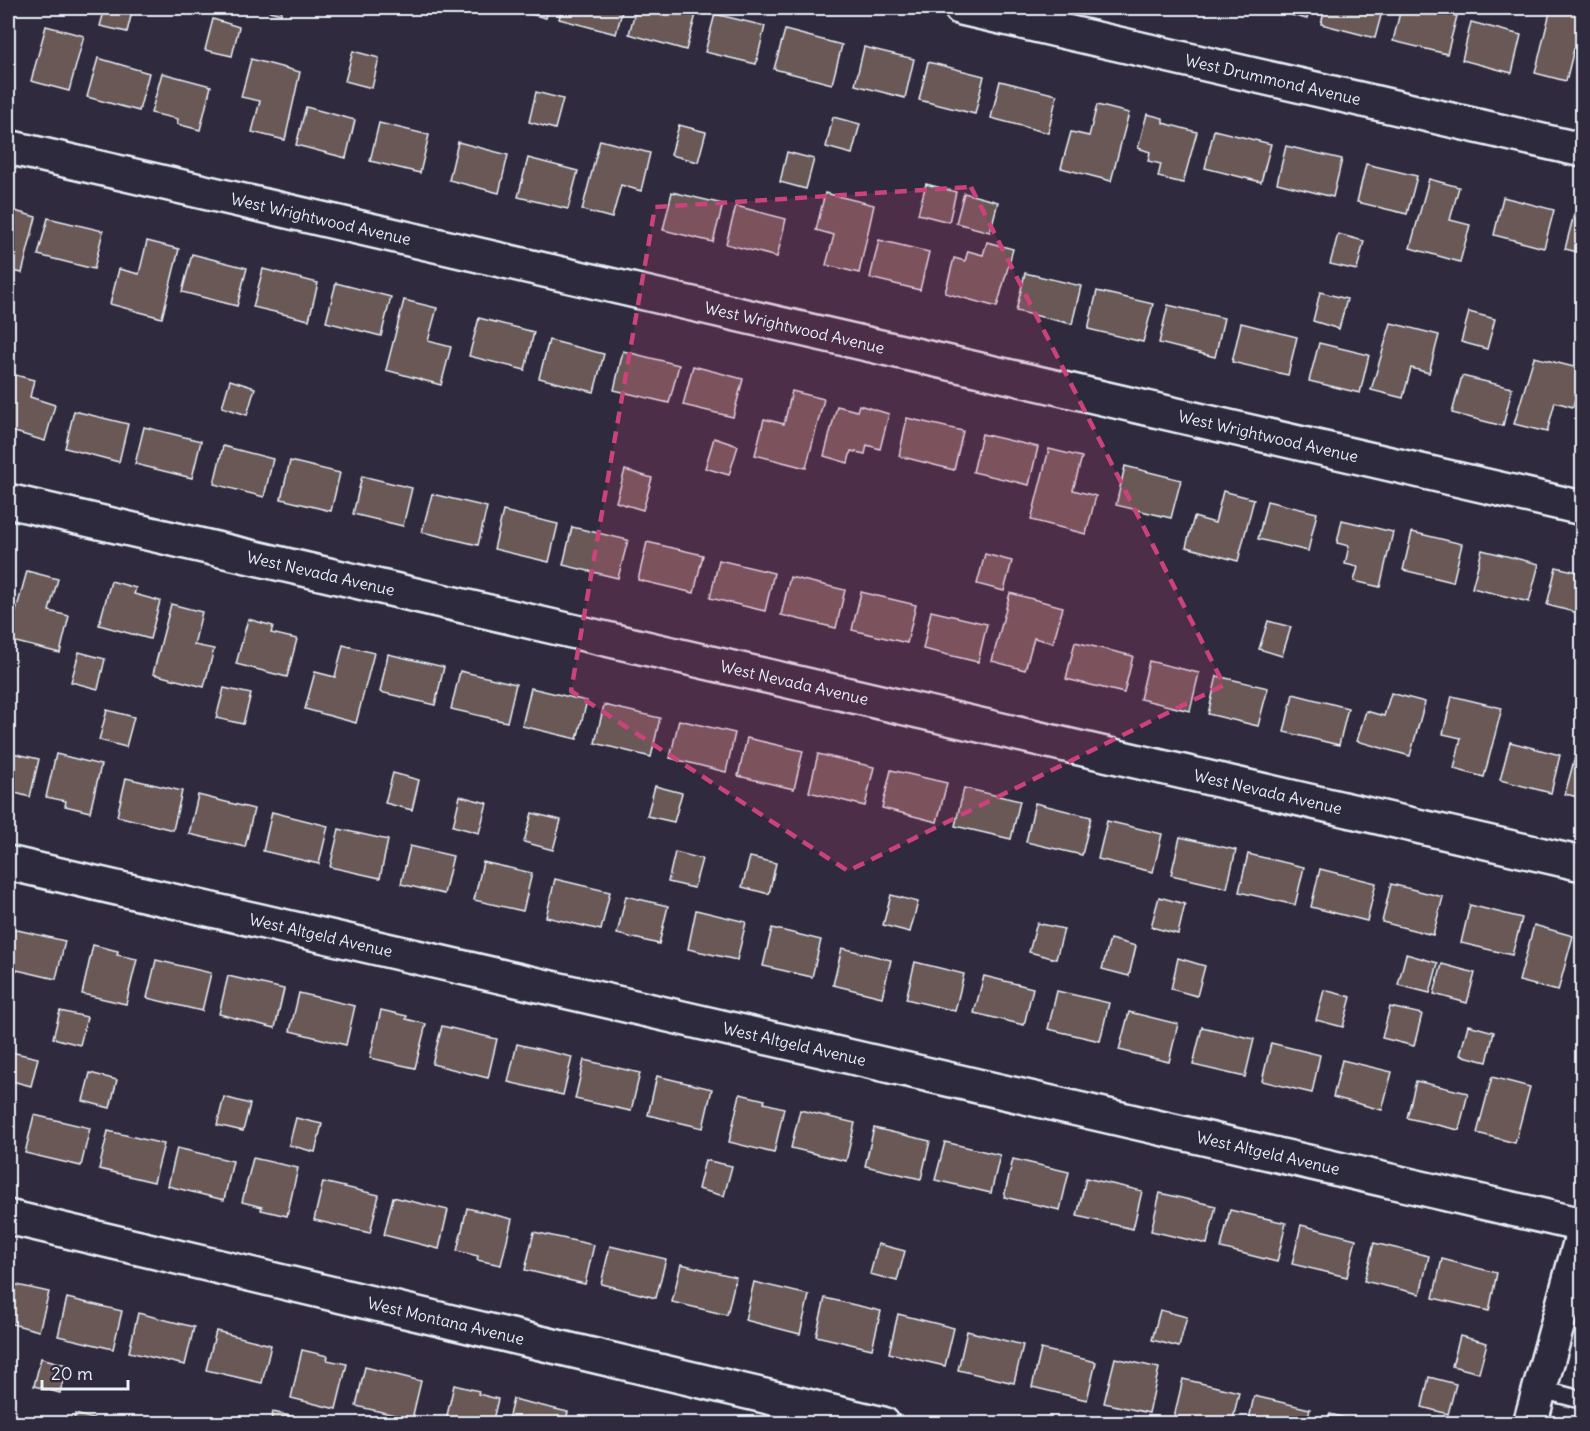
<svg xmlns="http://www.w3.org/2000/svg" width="1590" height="1431" font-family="Delius,sans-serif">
<rect width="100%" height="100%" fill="#2f2a3d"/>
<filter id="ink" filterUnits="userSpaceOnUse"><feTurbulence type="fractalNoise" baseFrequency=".0167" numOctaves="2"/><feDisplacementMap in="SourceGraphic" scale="12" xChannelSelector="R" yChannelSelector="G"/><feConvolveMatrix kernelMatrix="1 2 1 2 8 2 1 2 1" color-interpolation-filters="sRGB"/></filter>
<g filter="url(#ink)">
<g fill="#695957" stroke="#e8f1f8" stroke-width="1.5">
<path d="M105,8h28l-6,24 -27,-6z"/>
<path d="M257,8h25l-1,6z"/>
<path d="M363,8h22l-1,5z"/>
<path d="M507,8h42l-3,10z"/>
<path d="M562,8h61l-7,26 -57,-15z"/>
<path d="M636,8h48l13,3 -11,39 -57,-16z"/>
<path d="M1277,8h33l-3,11 -31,-8z"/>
<path d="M1325,8h58l-8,30 -54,-14z"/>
<path d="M1401,8h20l36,8 -10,38 -54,-13z"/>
<path d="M1551,8h15l16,4v39l-8,-2 -8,32 -31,-8z"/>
<path d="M715,14l50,12 -9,38 -51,-12z"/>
<path d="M213,19l26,8 -7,29 -27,-6z"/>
<path d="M1471,22l50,13 -9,38 -50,-13z"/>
<path d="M46,26l38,10 -15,55 -38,-10z"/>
<path d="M785,30l57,15 -10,39 -58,-15z"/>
<path d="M864,47l50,12 -9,39 -50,-13z"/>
<path d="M353,51l26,7 -7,30 -27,-7z"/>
<path d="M98,58l51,15 -10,38 -52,-14z"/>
<path d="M251,59l49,13 -15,68 -33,-8 8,-31 -19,-4z"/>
<path d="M928,62l56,14 -9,38 -56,-14z"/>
<path d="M162,73l49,13 -11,44 -23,-6 1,-5 -27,-6z"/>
<path d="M1000,81l57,14 -9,38 -57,-15z"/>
<path d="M536,92l27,7 -8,30 -26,-7z"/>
<path d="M1097,105l32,8 -18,68 -50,-13 10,-36 18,4z"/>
<path d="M306,107l49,13 -9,38 -50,-13z"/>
<path d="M1147,114l16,4v5l34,9 -14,51 -25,-6 3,-13 -13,-3 2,-9 -12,-4z"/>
<path d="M833,117l27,7 -8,30 -26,-7z"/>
<path d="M379,123l50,12 -9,38 -50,-12z"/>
<path d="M679,125l27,7 -8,30 -27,-7z"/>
<path d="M1214,130l57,14 -10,38 -56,-14z"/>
<path d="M600,140l50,13 -9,38 -20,-6 -9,33 -30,-8z"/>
<path d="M458,142l50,13 -9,38 -50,-13z"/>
<path d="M1286,146l56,13 -9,38 -56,-14z"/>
<path d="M787,152l27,7 -8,30 -26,-7z"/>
<path d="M528,158l50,13 -10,38 -50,-12z"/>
<path d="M1366,164l51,12 -10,38 -50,-12z"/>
<path d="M1429,179l30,8 -9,33 20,5 -10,37 -50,-14z"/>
<path d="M926,184l30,8 -7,30 -31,-8z"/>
<path d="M672,192l51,12 -10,38 -50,-12z"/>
<path d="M825,193l49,12 -15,68 -33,-8 8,-30 -18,-5z"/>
<path d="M964,193l34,9 -8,30 -34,-9z"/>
<path d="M1503,197l51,13 -10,38 -50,-13z"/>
<path d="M736,206l50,13 -9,38 -51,-13z"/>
<path d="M8,209l28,8 -14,56 -14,-3z"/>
<path d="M1574,214l8,2v37l-17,-4z"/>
<path d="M48,218l55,13 -9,38 -56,-14z"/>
<path d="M1338,234l26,7 -7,29 -27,-6z"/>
<path d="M879,240l50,12 -9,38 -50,-12z"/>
<path d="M147,241l32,8 -17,69 -52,-14 9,-35 20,5z"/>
<path d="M987,242l26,7 -16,58 -52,-14 9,-35 11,3 3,-10 15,4z"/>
<path d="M192,254l55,14 -10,38 -55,-14z"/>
<path d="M263,269l55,14 -9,37 -56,-13z"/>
<path d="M1025,273l56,13 -9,38 -56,-13z"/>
<path d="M336,283l55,14 -10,39 -55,-14z"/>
<path d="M1097,291l56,13 -10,38 -55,-13z"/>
<path d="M1320,292l27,7 -8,30 -26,-8z"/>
<path d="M404,300l33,8 -9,33 23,6 -10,38 -55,-15z"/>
<path d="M1168,305l56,13 -9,39 -56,-14z"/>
<path d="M1469,312l26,7 -8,30 -26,-7z"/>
<path d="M479,318l55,14 -9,38 -56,-14z"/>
<path d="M1241,323l56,14 -9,38 -56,-13z"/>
<path d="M1391,323l48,12 -10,38 -18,-5 -8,30 -32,-8z"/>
<path d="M549,340l55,14 -10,38 -55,-14z"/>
<path d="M1319,343l50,12 -9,38 -51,-12z"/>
<path d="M623,351l56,14 -10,38 -55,-13z"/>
<path d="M1534,357l48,12 -9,38 -18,-5 -8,30 -33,-8z"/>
<path d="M693,366l50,13 -10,38 -50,-12z"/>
<path d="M8,373l26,7 -4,17 25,8 -10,36 -37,-11z"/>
<path d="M1462,376l50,12 -9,38 -51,-13z"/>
<path d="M230,380l25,8 -8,27 -25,-8z"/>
<path d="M792,391l32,8 -18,69 -51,-13 9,-36 20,5z"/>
<path d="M859,405l30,9 -9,35 -13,-4 -2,9 -14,-3 -3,12 -24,-7 13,-50 20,5z"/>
<path d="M74,411l54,13 -9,38 -54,-14z"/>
<path d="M907,418l56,13 -9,39 -55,-14z"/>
<path d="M144,427l57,14 -9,37 -57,-14z"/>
<path d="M982,434l56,13 -9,38 -56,-13z"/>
<path d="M714,438l24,8 -9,29 -24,-7z"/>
<path d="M223,446l50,13 -9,38 -50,-13z"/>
<path d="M1049,449l33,8 -9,33 23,6 -10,38 -55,-14z"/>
<path d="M290,461l50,12 -9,38 -50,-12z"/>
<path d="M1125,466l56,14 -10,38 -55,-13z"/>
<path d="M625,470l27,8 -9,32 -27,-8z"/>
<path d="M362,476l50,12 -9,38 -50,-12z"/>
<path d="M1223,491l31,8 -16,62 -52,-14 8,-30 21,6z"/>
<path d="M432,494l55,13 -9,38 -56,-13z"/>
<path d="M1267,501l50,12 -9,38 -50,-12z"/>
<path d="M503,511l55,13 -9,38 -55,-13z"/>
<path d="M1342,520l51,12 -13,55 -26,-6 4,-14 -13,-3 4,-18 -12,-3z"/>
<path d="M572,527l56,13 -10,38 -55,-13z"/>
<path d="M1412,532l50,12 -9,38 -50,-12z"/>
<path d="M647,542l56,13 -9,38 -56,-13z"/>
<path d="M1482,550l57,14 -10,38 -57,-14z"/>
<path d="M985,554l27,7 -8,30 -27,-7z"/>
<path d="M719,560l55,13 -9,38 -55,-13z"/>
<path d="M1556,567l26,6v41l-35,-9z"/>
<path d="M27,571l31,8 -9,32 20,5 -9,37 -52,-13z"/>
<path d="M790,577l55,13 -9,38 -55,-13z"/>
<path d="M111,581l25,7 -2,6 26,7 -10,38 -51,-14z"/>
<path d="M861,592l55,13 -9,38 -55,-13z"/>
<path d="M1010,593l53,14 -10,36 -19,-5 -9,32 -33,-9z"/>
<path d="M171,604l31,8 -8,33 20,4 -10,38 -51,-13z"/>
<path d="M931,611l56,13 -9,38 -55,-13z"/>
<path d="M248,619l25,7 -2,7 26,6 -10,38 -51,-13z"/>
<path d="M1268,621l23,6 -9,29 -23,-7z"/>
<path d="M1075,642l58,14 -9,37 -58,-14z"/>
<path d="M343,645l31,8 -18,70 -51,-14 10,-37 20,5z"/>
<path d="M79,652l26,7 -7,30 -27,-7z"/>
<path d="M388,654l56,13 -9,38 -55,-13z"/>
<path d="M1149,661l50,12 -9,38 -50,-12z"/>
<path d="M460,671l56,13 -9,38 -56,-13z"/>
<path d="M1217,676l51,12 -10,38 -50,-12z"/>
<path d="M224,688l27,6 -8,30 -27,-6z"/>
<path d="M531,688l56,13 -10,38 -55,-13z"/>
<path d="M1391,693l34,9 -15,54 -53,-15 9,-30 18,5z"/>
<path d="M1293,694l55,14 -9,37 -55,-13z"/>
<path d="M1452,696l50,12 -18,69 -30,-8 7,-31 -18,-4z"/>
<path d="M604,705l56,13 -9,39 -56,-14z"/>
<path d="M107,710l27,7 -8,30 -27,-7z"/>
<path d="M679,720l56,13 -9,39 -56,-14z"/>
<path d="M747,738l56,13 -9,38 -56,-13z"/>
<path d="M1580,738l2,1v59l-17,-4z"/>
<path d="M1510,742l50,13 -9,38 -51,-13z"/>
<path d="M8,752l31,7 -9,38 -22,-6z"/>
<path d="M56,754l45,11 -11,47 -25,-6 1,-5 -20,-4z"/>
<path d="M818,754l56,13 -9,39 -56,-14z"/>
<path d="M891,770l56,13 -10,39 -55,-14z"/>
<path d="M393,773l26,7 -7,30 -27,-7z"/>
<path d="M126,778l56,13 -9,39 -56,-14z"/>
<path d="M655,786l27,7 -8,29 -27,-6z"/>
<path d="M964,788l56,13 -9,38 -56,-13z"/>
<path d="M198,795l56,14 -9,38 -56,-13z"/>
<path d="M460,796l27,7 -8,30 -26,-7z"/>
<path d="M1035,803l56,14 -9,38 -56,-13z"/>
<path d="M272,812l56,14 -9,38 -56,-13z"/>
<path d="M532,813l29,7 -8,30 -29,-8z"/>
<path d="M1107,821l55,13 -9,38 -55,-13z"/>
<path d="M339,829l49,11 -8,38 -50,-11z"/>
<path d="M1180,837l56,13 -9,38 -56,-13z"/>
<path d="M410,846l43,10 -9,38 -43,-10z"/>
<path d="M675,852l27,7 -8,29 -26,-6z"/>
<path d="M1248,854l56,13 -9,38 -56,-13z"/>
<path d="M750,857l26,6 -7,31 -27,-7z"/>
<path d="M483,862l49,11 -9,38 -49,-11z"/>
<path d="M1320,869l56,14 -9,38 -56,-14z"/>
<path d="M555,879l55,13 -9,38 -55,-13z"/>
<path d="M1391,884l52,13 -10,38 -51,-13z"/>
<path d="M891,895l27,7 -8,30 -27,-7z"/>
<path d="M626,896l42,10 -9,38 -42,-10z"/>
<path d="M1159,897l26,7 -7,30 -27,-7z"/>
<path d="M1470,905l52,13 -10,37 -51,-12z"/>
<path d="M696,910l50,12 -9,38 -49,-11z"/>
<path d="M1037,923l27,6 -8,30 -27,-7z"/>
<path d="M1534,925l39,11 -15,55 -39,-10z"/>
<path d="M9,928l56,13 -9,38 -48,-11z"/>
<path d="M772,928l49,12 -9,37 -49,-11z"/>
<path d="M1110,939l26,7 -7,30 -27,-7z"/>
<path d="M93,945l25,6 -1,4 20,4 -11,45 -44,-10z"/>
<path d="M842,948l49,12 -9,37 -49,-12z"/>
<path d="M1406,954l32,9 -8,30 -32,-8z"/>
<path d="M1178,958l27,8 -8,30 -26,-7z"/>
<path d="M156,960l55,13 -9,38 -55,-13z"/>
<path d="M915,962l49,12 -9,37 -49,-12z"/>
<path d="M1442,964l33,9 -8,30 -33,-9z"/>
<path d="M228,976l56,13 -9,39 -56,-14z"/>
<path d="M984,976l49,12 -9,37 -50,-12z"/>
<path d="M1324,990l27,7 -8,30 -27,-7z"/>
<path d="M1057,991l52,12 -9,38 -52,-12z"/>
<path d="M299,993l56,13 -9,39 -56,-14z"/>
<path d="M1390,1007l32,7 -8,32 -32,-8z"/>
<path d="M381,1010l26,6 -1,3 20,5 -11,44 -45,-10z"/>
<path d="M60,1011l27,6 -7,28 -27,-7z"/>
<path d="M1129,1012l49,12 -9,38 -50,-12z"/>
<path d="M1468,1025l26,7 -7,30 -27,-7z"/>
<path d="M442,1026l55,13 -9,39 -56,-14z"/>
<path d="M1202,1027l52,12 -9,38 -52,-12z"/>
<path d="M1271,1043l49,12 -8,38 -50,-12z"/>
<path d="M517,1044l55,13 -9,38 -55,-13z"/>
<path d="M11,1052l27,6 -7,28 -23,-6v-12z"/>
<path d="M584,1060l56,13 -9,38 -56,-12z"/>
<path d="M1342,1060l50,12 -10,38 -49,-13z"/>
<path d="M90,1073l27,7 -7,28 -27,-7z"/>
<path d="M657,1076l55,13 -9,39 -55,-13z"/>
<path d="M1492,1077l38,10 -15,56 -38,-10z"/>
<path d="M1416,1081l52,12 -9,37 -52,-12z"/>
<path d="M740,1094l25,6 -1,3 20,5 -10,45 -45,-11z"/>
<path d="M224,1097l26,7 -7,27 -26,-6z"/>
<path d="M800,1110l55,13 -9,38 -55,-13z"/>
<path d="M34,1115l56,13 -9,38 -56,-13z"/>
<path d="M296,1118l26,6 -7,28 -26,-7z"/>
<path d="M874,1128l56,13 -9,38 -56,-13z"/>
<path d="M108,1131l56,13 -10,38 -55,-13z"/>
<path d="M945,1142l55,13 -9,38 -56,-13z"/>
<path d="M177,1148l56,13 -9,39 -56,-14z"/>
<path d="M253,1158l45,10 -11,48 -26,-6 1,-3 -20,-5z"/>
<path d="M1013,1159l56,13 -9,38 -56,-13z"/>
<path d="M705,1160l27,6 -8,30 -26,-7z"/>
<path d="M1086,1178l56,13 -9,38 -56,-13z"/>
<path d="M323,1182l56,13 -9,38 -56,-13z"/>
<path d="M1160,1193l56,13 -9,38 -56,-13z"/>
<path d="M393,1197l55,13 -9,39 -55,-14z"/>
<path d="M467,1208l45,11 -11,46 -24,-5 1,-4 -21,-5z"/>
<path d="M1230,1210l56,13 -9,39 -56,-14z"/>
<path d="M1301,1225l55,14 -9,38 -55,-13z"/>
<path d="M534,1232l60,13 -9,39 -60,-14z"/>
<path d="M1374,1243l55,13 -9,38 -56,-13z"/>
<path d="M878,1244l27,7 -8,30 -27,-7z"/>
<path d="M610,1246l56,13 -10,39 -55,-14z"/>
<path d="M1442,1259l55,14 -8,38 -56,-13z"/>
<path d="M681,1264l55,13 -9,38 -55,-13z"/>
<path d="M754,1282l55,13 -9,39 -55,-14z"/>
<path d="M8,1283l41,9 -10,39 -31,-8z"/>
<path d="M67,1298l55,13 -9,38 -55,-13z"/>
<path d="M825,1298l56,13 -9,38 -56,-13z"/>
<path d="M1160,1310l27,7 -8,30 -27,-7z"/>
<path d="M138,1313l56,14 -9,38 -56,-13z"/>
<path d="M898,1314l56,14 -9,38 -56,-13z"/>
<path d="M216,1331l55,14 -9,38 -56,-13z"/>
<path d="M967,1331l56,14 -9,38 -56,-13z"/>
<path d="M1460,1336l27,7 -8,30 -27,-7z"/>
<path d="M1041,1349l55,13 -9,38 -55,-13z"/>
<path d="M302,1350l26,6 -1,4 20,4 -11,45 -45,-11z"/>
<path d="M41,1358l26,7 -7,28 -26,-7z"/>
<path d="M1115,1358l44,10 -10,45 -45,-10z"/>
<path d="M365,1367l56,14 -9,38 -56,-13z"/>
<path d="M1429,1377l27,7 -8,30 -26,-7z"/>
<path d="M1183,1379l56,13 -7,32h-31l-27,-7z"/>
<path d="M454,1385l25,6 -1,3 20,5 -6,25h-47z"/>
<path d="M1254,1396l56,13 -4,15h-58z"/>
<path d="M513,1399l55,13 -3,12h-58z"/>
<path d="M273,1412l26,6 -1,6h-28z"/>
<path d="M75,1414l26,7v3h-28z"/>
<path d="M1330,1414l38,10h-40z"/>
<path d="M589,1418l24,6h-25z"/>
</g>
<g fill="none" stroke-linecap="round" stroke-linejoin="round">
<g stroke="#e8f1f8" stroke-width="21">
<path id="service" d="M1540,1389l42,11"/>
</g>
<g stroke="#e8f1f8" stroke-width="38">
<g id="minor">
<path id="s1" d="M961,8l621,142"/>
<path id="s2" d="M8,147l1574,361"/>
<path id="s3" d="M8,501l1574,363"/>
<path id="s4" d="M8,863l1574,362"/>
<path id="s5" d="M8,1217l875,207"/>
<path d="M1530,1424l52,-188"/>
</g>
</g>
<use href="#service" stroke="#2f2a3d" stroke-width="16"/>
<use href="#minor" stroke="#2f2a3d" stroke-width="33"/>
</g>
</g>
<path fill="#ca437a" fill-opacity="0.2" stroke="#ca437a" stroke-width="4.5" stroke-dasharray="12 8" stroke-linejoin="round" d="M971,187l253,498 -376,186 -277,-180 84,-484z"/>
<g text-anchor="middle" stroke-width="6" stroke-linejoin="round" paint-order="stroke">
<g font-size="16" fill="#e8f1f8" stroke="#2f2a3d">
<text dy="6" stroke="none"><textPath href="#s1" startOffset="320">West Drummond Avenue</textPath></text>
<text dy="6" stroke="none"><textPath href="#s2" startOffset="321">West Wrightwood Avenue</textPath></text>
<text dy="6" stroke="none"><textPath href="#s2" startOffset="807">West Wrightwood Avenue</textPath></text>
<text dy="6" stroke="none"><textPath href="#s2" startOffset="1293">West Wrightwood Avenue</textPath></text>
<text dy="6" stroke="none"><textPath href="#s3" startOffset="321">West Nevada Avenue</textPath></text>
<text dy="6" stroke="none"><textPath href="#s3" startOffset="807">West Nevada Avenue</textPath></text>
<text dy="6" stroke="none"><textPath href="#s3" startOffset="1293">West Nevada Avenue</textPath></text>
<text dy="6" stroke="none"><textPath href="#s4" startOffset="321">West Altgeld Avenue</textPath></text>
<text dy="6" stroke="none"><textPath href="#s4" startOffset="807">West Altgeld Avenue</textPath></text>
<text dy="6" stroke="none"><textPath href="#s4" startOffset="1293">West Altgeld Avenue</textPath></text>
<text dy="6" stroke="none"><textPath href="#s5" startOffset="450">West Montana Avenue</textPath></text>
</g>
</g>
<rect width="1590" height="1431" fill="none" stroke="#2f2a3d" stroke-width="30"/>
<rect x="15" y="15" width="1560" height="1401" fill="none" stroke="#e8f1f8" stroke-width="2" filter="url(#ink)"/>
<path d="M42 1380v9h86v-9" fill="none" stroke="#e8f1f8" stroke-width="3"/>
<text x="51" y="1380" font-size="18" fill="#e8f1f8" stroke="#2f2a3d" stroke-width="4.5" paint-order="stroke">20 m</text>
</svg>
